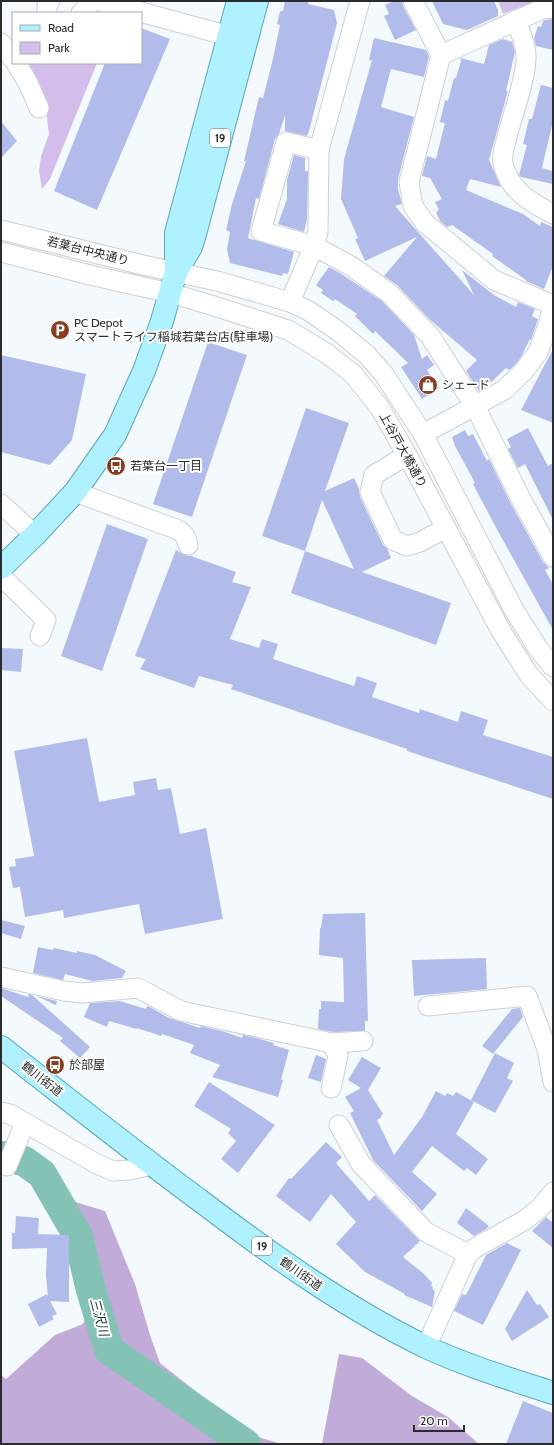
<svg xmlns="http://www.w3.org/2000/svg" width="554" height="1445" font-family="Cabin,'Noto Sans JP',sans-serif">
<rect width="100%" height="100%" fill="#f4f9fe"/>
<g fill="#d3beeb">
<path d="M498,1h38l-33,13z"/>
<path d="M23,63h74l-47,116 -8,10 -3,-18 2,-15 8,-22 -4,-31z"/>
</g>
<g fill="#c1acd9">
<path d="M72,1201l33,10 30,73 15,51 10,28 67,53 31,21 24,7h-281v-69l5,4 49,-44 28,-11 17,-46z"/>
<path d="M339,1354l23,4 50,38 36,21 31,27h-157z"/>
</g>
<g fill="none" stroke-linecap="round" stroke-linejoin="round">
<path stroke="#83c2b5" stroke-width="30" d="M1,1156l23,5 18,13 36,62 13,54 18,60 137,94"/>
</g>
<g fill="#b1bceb">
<path d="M285,1h24l-1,3 26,6 3,13 -28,108 -2,5 -22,-5v-16l-6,19 -4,5 -16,60 -3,-1 -8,40 46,14 -6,22 -5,-1 -1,3 -52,-13 -3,-14 3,-17 -4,-2 6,-26 14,-43h-2l15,-64 4,1 9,-35 8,-38 -3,-1 3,-13h3z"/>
<path d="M393,1h9l1,5 13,24 -21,10 -11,-24 5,-2 -4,-9z"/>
<path d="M432,1h62l4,9v6l-31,14 -24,-6z"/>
<path d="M553,19v31l-17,-4 -2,-8 4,-12 3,1 2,-6 2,-1z"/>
<path d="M141,28l29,11 -73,171 -43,-19 51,-128h36z"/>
<path d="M374,38l52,12 3,6 -5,21 -33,-8 -10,38 33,10 -16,62v10l4,15 -7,2 79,89 -12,-25 32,25 22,12 2,-5 17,7 -3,7 6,3 -7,21 -1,-1 -9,18 -6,8 -6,5 -3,-2 -21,20 -6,3 -13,-20 11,-11 -49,-42 -31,-33 -13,-9 33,-39 -52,24 -10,-22 3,-1 -17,-39 3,-40 28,-99h-3z"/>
<path d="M503,39l9,3 3,10 -9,39h2l-19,69 12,27 -31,-8 -4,11 57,24 17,12 1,-4 12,5v39l-9,23 -18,-8v-1l-34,-24 1,-2 -41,-29 -5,2 -7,-6 -4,-9 3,-2 -4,-8 7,-3 -12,-21 -8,-2 5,-20 9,3 9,-36 -5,-1 5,-22 3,1 6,-23h2l5,-17 -1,-3 24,6 5,-19z"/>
<path d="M541,85l12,3v33l-11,47 11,3v13l-32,-7 -2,-2 8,-30 -4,-1 6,-25h3z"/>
<path d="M1,121l16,20 -16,17z"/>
<path d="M294,155l11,3v13h3l-1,48 -3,13 -26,-8 9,-25v-19z"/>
<path d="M329,267l11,6 42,28 32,34 8,24 5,-4 7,10 -7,5 12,18 -17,11 -21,-32 7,-4 -33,-32 -2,3 -18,-18 2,-2 -22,-15 -2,2 -12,-8 2,-3 -7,-5z"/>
<path d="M208,342l39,13 -55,162 -39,-13z"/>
<path d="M553,349v74l-32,-13z"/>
<path d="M1,355l85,19 -14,66 -22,25 -49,-13z"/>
<path d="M306,408l43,15 -24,68 29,-13 5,11 1,8 23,48 4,3 4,10 -29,14 89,31 -15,42 -145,-52 14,-42 49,18 -32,-69 -17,51 -43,-15z"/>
<path d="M528,428l20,38 5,-3v57l-28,-56 -7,4 -10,-19 3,-2 -4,-8z"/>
<path d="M465,430l3,6 5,-2 14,27 2,-2 21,43 33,60 6,6 -4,2 8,14v46l-59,-106 -21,-40 2,-1 -20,-37 -3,-9z"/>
<path d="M107,524l41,15 -46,132 -41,-15z"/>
<path d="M176,550l9,5 6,1 45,16 -4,10 19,5 -21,52 29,9 3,-9 16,5 -5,15 81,27 3,-10 20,7 -5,14 47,16 1,-4 38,13 3,-11 27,9 -5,15 70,22v42l-146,-48v-2l-176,-60 2,-4 -34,-9 -5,12 -54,-19 6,-10 -11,-3z"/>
<path d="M1,648l22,1 -2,23 -20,-2z"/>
<path d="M87,738l12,64 36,-7 -2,-13 23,-4 2,12 13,-2 9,46 26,-6 17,91 -78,15 -6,-30 -75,14 -1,-8 -38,7 -5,-30 -7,1 -4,-21 7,-1 -1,-7 19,-3 -20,-105z"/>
<path d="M365,913l3,108h-3v10l-32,1 -15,-3 1,-20h2v-8l23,1 -1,-44 -24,-3 1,-27h1l2,-14z"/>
<path d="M1,920l24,6 -4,13 -20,-6z"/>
<path d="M38,947l15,3 1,-2 23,5v-2l18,4 31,16 -4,7 -30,3 -27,-7 -2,6 -30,-7z"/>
<path d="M486,958l1,31 -73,7 -2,-36z"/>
<path d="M1,988l27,9 1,-3 3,1 58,52 -10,11 -20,-17 3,-3 -62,-42z"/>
<path d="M36,996l21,5 -1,4z"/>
<path d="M120,1001l26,8 1,-3 5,2 15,9 33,11 1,-2 24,6 17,6 1,-3 13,3 18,5 -1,2 16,5 -8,30h2l-5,17 -66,-20 8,-12 -30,-12 4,-8 -32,-11 -1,2 -24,-8v1l-28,-8 -2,6 -23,-10 6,-14z"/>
<path d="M520,1008l3,9 -30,37 -11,-8 30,-37z"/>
<path d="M495,1053l19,10 -7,15 6,3 -18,32 -24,-13z"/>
<path d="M316,1055l10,4 -5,23 -13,-4z"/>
<path d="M362,1057l19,11 -13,22 15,24 -2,2 1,1 -5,3 17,35 28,-38 14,-26 9,5 2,-3 6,3 3,-4 18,10 -18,32 32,25 -12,16 -9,-7 -3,3 -32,-25 -20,26 25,22 -15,17 -49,-51 -23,-47 4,-2 -9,-14 16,-9 -13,-8z"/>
<path d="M209,1082l66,43 -37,48 -17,-14 15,-18 -8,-8 3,-4 -37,-23z"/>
<path d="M326,1142l16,15 -6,6 33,38 6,-6 45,46 -17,16 20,16 9,10 -1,3 2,1 -1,2 3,2 -3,16 -28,-12 1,-1 -40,-22 -29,-28 20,-22 -25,-28 -21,28 -34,-26 13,-18 2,1z"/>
<path d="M466,1208l23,18 -3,3 -12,7 -17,-13z"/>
<path d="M16,1216l23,2 -1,16 31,1v67l-19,-1 7,13 -5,2 2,3 -15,8 -11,-23 19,-10 1,3 -2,-21 1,-28 -35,1v-16h3z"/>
<path d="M546,1217l7,6v25l-21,-17z"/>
<path d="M507,1243l14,7 -38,75 -29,-14 8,-17 4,1 20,-40z"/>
<path d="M527,1290l10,15 3,-1 9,13 -37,24 -7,-12z"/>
<path d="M523,1401l30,12v31h-47z"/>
</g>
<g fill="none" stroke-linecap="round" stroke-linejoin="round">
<g stroke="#cbd0d5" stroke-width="21">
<g id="minor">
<path d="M100,1l129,35"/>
<path d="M413,1l28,54 -32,127 4,24 12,17 69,57 59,25"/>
<path d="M47,13v-8l3,-4"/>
<path d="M81,13l5,-4 4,-8"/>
<path d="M516,20c4,12 11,26 10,39 -1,22 -12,52 -18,74 -2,9 -7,22 -5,30 5,26 28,40 50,51"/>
<path d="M1,43l12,16"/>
<path d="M441,55l101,-46 11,-1"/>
<path d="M16,63l12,20 11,25"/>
<path d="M319,150l-33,-8 -25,89 53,15 37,20 38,27 41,43 45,70 45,91 33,60"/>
<path d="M1,230l142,35 74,16 73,21 19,9 29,20 29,24 16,18 40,61 90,174 24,39 16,20"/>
<path d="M1,252l89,23 80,18 41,12 77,25 38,23 27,21 27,34 27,47 94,176 28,44 24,26"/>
<path d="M290,302l24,-56 4,-14 1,-82 41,-149"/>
<path d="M423,434l81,-44 19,-18 15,-20 10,-27 5,-19"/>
<path d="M407,455l-33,20 -4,17 23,48 14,6 13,-4 26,-14"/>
<path d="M75,492l101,37c8,4 10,7 12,16"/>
<path d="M1,504l34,31"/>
<path d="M1,576l45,44 -6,16"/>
<path d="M1,977l63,14 18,2 56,-5 43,23 151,32 31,-2"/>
<path d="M428,1006l99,-10 20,53 6,33"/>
<path d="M331,1088l7,-32 -6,-13"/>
<path d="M1,1112l9,2 85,49 18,8 16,-1 23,-5"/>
<path d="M339,1125l22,39 65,68 42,22"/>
<path d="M7,1166l18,-43"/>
<path d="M426,1347l42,-93 7,-6 50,-28 15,-12 13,-16"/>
</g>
</g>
<g stroke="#5ea6b4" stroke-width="24">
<g id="major">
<path d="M176,272l15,-25 4,-13 62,-233"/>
<path d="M1,568l34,-33 40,-43 40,-57 29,-64 18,-50 14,-49v-39l62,-232"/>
<path d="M1,1047c67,52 133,105 201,155 71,54 144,106 224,145 41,19 84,32 127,46"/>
</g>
</g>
<use href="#minor" stroke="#fff" stroke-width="19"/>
<use href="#major" stroke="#aff1fe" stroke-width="22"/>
</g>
<defs>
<g id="parking-disc" transform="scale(1)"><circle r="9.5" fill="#863d21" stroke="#fff"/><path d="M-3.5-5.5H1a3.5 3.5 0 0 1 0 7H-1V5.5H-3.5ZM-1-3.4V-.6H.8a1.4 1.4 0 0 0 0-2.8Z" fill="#fff"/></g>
<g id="shop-disc" transform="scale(1)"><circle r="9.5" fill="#863d21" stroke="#fff"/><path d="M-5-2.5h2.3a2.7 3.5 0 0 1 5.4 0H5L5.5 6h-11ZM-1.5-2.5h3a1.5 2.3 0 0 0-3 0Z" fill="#fff"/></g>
<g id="bus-disc" transform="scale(1)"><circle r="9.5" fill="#863d21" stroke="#fff"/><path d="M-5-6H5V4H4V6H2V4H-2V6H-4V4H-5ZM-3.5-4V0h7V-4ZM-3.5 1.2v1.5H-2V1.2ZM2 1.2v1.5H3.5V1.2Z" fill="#fff"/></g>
</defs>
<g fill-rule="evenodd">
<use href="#parking-disc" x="60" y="330"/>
<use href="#shop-disc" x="428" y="385"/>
<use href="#bus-disc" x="116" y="466"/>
<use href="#bus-disc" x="55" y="1065"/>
</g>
<g text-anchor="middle" stroke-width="4" stroke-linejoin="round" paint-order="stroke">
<g fill="#fff" stroke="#696b6b" stroke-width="1">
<rect x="210" y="129" width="20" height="18" rx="3"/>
<rect x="252" y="1237" width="20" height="18" rx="3"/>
</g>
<g font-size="11" font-weight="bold" fill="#292b2c">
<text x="220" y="142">19</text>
<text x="262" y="1250">19</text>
</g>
<g font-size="12" fill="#292b2c" stroke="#fff">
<text transform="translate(88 251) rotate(14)" y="4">若葉台中央通り</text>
<text transform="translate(403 450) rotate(61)" y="4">上谷戸大橋通り</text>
<text transform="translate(42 1079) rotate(38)" y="4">鶴川街道</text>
<text transform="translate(301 1274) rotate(35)" y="4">鶴川街道</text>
</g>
<g font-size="12" fill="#292b2c" stroke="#fff" text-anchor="start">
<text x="74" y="327">PC Depot<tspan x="74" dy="14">スマートライフ稲城若葉台店(駐車場)</tspan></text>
<text x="442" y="389">シェード</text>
<text x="130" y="470">若葉台一丁目</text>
<text x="69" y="1069">於部屋</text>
</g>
<g font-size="13" font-style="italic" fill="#183732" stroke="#fff">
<text transform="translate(100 1317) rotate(75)" y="5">三沢川</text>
</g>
</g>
<rect width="554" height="1445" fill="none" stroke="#292b2c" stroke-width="4"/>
<rect x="12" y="12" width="130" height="52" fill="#ffffff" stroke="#a9aaab"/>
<rect x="20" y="25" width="20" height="6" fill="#aff1fe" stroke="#a9aaab"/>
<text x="48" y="32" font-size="12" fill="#292b2c">Road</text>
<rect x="20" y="42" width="20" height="12" fill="#d3beeb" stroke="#a9aaab"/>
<text x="48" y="52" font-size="12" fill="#292b2c">Park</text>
<path d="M414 1425v6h50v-6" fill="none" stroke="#292b2c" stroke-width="2"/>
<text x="420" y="1425" font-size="12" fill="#292b2c" stroke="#ffffff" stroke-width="3" paint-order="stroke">20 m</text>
</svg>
